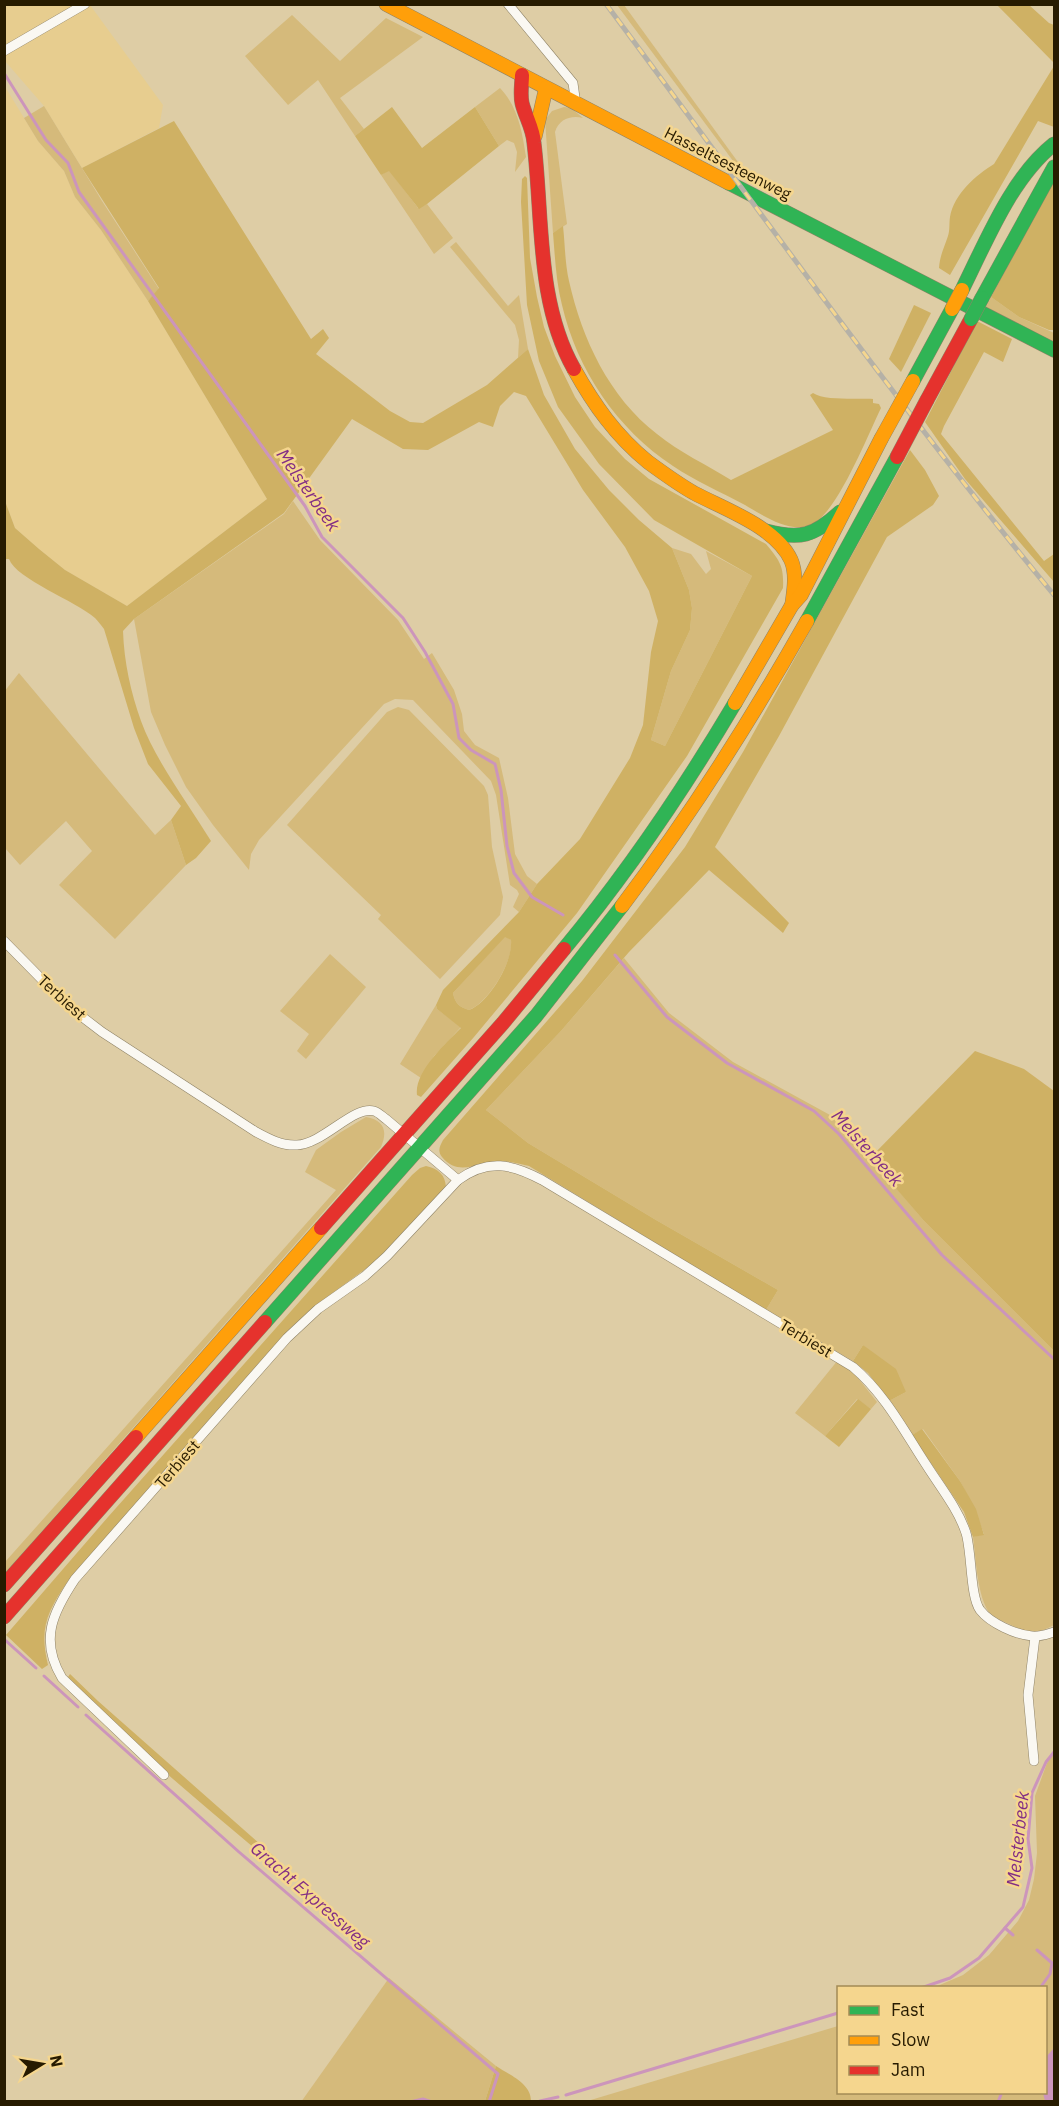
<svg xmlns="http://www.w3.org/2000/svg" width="1059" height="2106" font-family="'IBM Plex Sans',sans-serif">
<rect width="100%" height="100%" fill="#decda5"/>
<g fill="#e7cd8f">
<path d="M4,5h86l73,100 -4,23 -77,40 -38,-62 -39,-45z"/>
<path d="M4,85l34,56 26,30 11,26 26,33 47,71 119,198 -140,107 -62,-36 -26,-21 -24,-21 -10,-27z"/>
</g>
<g fill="#d5ba7b">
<path d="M617,5h7l127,175 -3,1z"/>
<path d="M292,15l48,46 46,-43 37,19 -83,61 24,31 -9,7 -37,-56 -30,25 -43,-49z"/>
<path d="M500,88c18,19 22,43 26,69l-11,15 2,-20 -3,-9 -7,-3 -8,6 -24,-39z"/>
<path d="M44,106l58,95 57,88 -11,12 -47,-71 -26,-33 -11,-26 -26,-30 -14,-23z"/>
<path d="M564,107l7,1 12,10c-12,-3 -24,1 -28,14l12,92 -14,9 -8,-113 7,-9z"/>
<path d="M389,170l29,38 9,-4 26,34 -19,16 -53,-79z"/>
<path d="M456,242l52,64 11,-11 9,54 -10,9 1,-18 -4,-15 -65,-78z"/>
<path d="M991,297l28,20 35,16v10l-68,-36z"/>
<path d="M293,501l27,39 78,80 26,39 8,-6 22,37 8,24 2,17 11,14 24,13 9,40 7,56 12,22 10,8 -18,28 -6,-5 6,-13 -2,-4 -7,-5 -14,-90 -5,-14 -78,-81 -18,-1 -11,5 -125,136 -8,14 -2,16 -36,-45 -27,-38 -21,-42 -14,-33 -17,-93 150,-105z"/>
<path d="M672,548l19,6 15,20 5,-5 -5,-18 46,25 -87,170 -14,-6 20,-69 19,-41 2,-22 -3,-18z"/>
<path d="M19,673l136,162 16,-15 15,45 -71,74 -56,-54 33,-34 -26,-30 -46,44 -15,-17 -1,-156z"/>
<path d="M398,707l11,3 75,76 4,9 4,52 11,50 -3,18 -60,64 -62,-60 3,-4 -94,-90 100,-113z"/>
<path d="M505,936l6,4c3,21 -23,63 -42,70 -10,-3 -14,-7 -16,-17z"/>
<path d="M330,954l36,33 -60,72 -9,-8 12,-17 -29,-23z"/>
<path d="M624,958l45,55 64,49 97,53 15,12 79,94 130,130v274c-20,10 -23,9 -43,0 -5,-3 -12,-5 -17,-8 -17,-11 -18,-61 -21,-80l11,-3 -10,-26 -14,-27 -37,-52 -11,6 -23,-34 17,-9 -43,-47 -10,16 -87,-51 12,-20 -122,-70 -128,-77 -42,-33 75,-79z"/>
<path d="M436,1005l1,4 24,18 -27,29 -13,22 -21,-14z"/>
<path d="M366,1117c18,3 22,14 15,30l-376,426v-11l331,-372 -31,-18 11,-22 25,-18z"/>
<path d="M838,1360l16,13 23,29 -6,7 -14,-10 -32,37 -30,-23z"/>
<path d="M1054,1752v349l-470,1 254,-76v66h208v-104l-111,-1 28,-12 26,-20 29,-34 11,-21 5,-21 3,-26 -2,-57 12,-33z"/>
<path d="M389,1978l107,88 -11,35 -184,1z"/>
</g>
<g fill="#cfb164" fill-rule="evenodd">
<path d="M997,5h32l20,18 5,2v38z"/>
<path d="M1054,66v61l-16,-6 -88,154 -11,-7c1,-13 5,-20 9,-32 2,-6 1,-12 2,-19 4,-23 26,-42 44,-53z"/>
<path d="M392,107l30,41 53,-41 24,39 -72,58 -8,5 -30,-38 -8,4 -26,-39z"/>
<path d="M174,121l137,218 12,-10 6,9 -13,16 74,57 20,11 13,1 64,-38 41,-36 16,46 31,54 34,41 30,30 33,28 17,42 3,18 -2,22 -19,41 -20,69 14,6 87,-170 -98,-56 -55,-56 -41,-57 -19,-46 -12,-56 -6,-103 1,-23 3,-3 2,2 3,80 7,39 7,30 11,29 20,41 20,30 30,32 24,20 117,65c14,17 18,22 17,44l-96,168 -110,157 -103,124 -53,60 -4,-2c-3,-23 29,-52 44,-67l-24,-19 -1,-4 7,-15 76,-78 18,-28 43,-45 50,-81 13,-33 8,-73 7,-31 -9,-30 -24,-44 -42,-57 -57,-94 -12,-4 -14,14 -7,21 -14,-5 -51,28 -25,-1 -51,-30 -68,94 -150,106 -11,12c1,31 8,62 18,90 14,39 48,84 70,120l-15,17 -10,7 -15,-45 10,-14 -33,-42 -14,-36 -30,-99c-3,-4 -6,-8 -9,-11 -19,-17 -79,-39 -86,-59h-5l1,-58 10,27 24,21 26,21 62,36 140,-107 -119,-198 11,-13 -77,-120zM505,937l6,3c2,22 -22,63 -42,70 -10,-3 -14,-7 -16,-17z"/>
<path d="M1054,180v150h-5l-30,-13 -28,-20z"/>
<path d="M563,226c2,18 2,38 6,55 13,58 40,116 88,153 22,18 50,31 74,46l102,-50 -23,-35 3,-2c12,8 44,5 60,6v4l6,1 2,4c-13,27 -41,97 -65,114 -22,15 -52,-6 -71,-17 -24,-13 -50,-24 -72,-39 -56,-37 -96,-96 -111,-161 -6,-23 -7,-48 -9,-72z"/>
<path d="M914,305l17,8 -30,59 -12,-13z"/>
<path d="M977,321l35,18 -9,23 -19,-10 -40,74 -3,8 103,127 10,-7v28l-89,-103 -40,-57z"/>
<path d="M910,450l15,20 14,26 -6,9 -46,32 -108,199 -64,111 74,76 -6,10 -74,-63 -80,82 -68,79 -75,79 42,33 128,77 122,70 -12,20 -237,-144c-10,-2 -19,-5 -29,-5 -21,0 -41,17 -58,-4 -5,-6 -2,-11 1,-17l139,-159 103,-134 58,-95z"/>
<path d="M975,1051l49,18 30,22v260l-130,-130 -54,-63z"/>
<path d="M426,1166c13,3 19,9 20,21l-71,75 -59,43 -31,29 -217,247c-21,31 -29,47 -20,84l-6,4 -36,-34 102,-118 304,-342 8,-7z"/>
<path d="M863,1345l33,24 10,23 -17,9 -21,-28 -15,-12z"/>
<path d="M858,1399l13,10 -32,38 -14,-11z"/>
<path d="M922,1429l38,52 16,28 8,26 -11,2 -9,-25 -52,-77z"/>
<path d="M70,1674l28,27 179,158 -4,5c-70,-60 -144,-118 -205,-187z"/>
<path d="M496,2066c13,9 35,17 35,35h-46z"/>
</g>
<path fill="#cc95bb" d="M1054,2048v53h-9l-2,-8 3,-1v-35z"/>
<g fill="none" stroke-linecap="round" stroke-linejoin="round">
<g stroke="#cc95bb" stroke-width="3">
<path d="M4,73l42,67 22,23 11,29 226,314 17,31 81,81 22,34 28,52 6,34 12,12 24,14 6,26 6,56 7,27 18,24 31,18"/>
<path d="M615,955l52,62 60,46 87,48 25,23 103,121 112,104"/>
<path d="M5,1640l31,28"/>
<path d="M44,1676l34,31"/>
<path d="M86,1715l153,137 259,222 -9,28"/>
<path d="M1005,1928l8,7"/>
<path d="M1037,1950l15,13 -2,11 -10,14"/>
<path d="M921,1988l29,-10 29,-20 44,-51 9,-39 -4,-29 4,-46 14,-31 8,-10"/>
<path d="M566,2095l272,-82"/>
<path d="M540,2101l18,-4"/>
<path d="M410,2102l13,-3 9,3"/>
<path d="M998,2102l4,-10"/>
</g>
<g stroke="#8f8367" stroke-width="10">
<g id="street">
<path d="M508,4l65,79 3,22"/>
<path d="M4,51l81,-47"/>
<path d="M4,941l64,65 34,26 154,100c13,7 26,14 41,13 26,-1 57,-40 77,-34 4,1 9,6 12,8l72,61"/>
<path d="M1034,1761l-6,-66 7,-58"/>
<path d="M164,1775l-102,-97c-23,-38 -9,-66 13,-99l212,-241 31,-29 47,-33 22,-20 71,-76c30,-22 54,-16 84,0l311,187c32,27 51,64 74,99 14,22 31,43 39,67 6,20 4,63 14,77 10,13 36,25 52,26 8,1 15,-2 22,-4"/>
</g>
</g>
<g stroke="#8f8367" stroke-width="15">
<g id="fast">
<path d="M729,183l325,167"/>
<path d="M962,290c24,-48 49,-112 92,-146"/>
<path d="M982,298l72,-131"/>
<path d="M913,381l39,-72"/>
<path d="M766,531c34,9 48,5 74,-19"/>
<path d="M807,621l90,-164"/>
<path d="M564,949c64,-77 120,-160 171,-246"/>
<path d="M265,1322l271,-306 86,-110"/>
</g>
</g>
<g stroke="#8f8367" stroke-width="15">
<g id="slow">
<path d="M386,4l343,179"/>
<path d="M535,136l11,-48"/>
<path d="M574,369c20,36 42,67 74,93 15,11 30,22 46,31 30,16 82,34 97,67 6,14 3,30 1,45"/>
<path d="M735,703l57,-98 9,-10 80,-156"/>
<path d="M622,906c68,-90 129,-186 185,-285"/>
<path d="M136,1437l185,-209"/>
</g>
</g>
<g stroke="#8f8367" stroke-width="15">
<g id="jam">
<path d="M522,75c0,9 -2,19 0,28 3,13 11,25 12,40 9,74 2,159 40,226"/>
<path d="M927,400l44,-81"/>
<path d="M321,1228l182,-205 61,-74"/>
<path d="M4,1585l132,-148"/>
<path d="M4,1617l261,-295"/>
</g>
</g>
<use href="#street" stroke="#faf8f2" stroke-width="9"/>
<use href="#fast" stroke="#30b455" stroke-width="14"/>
<use href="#slow" stroke="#ff9f0a" stroke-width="14"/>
<use href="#jam" stroke="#e5322d" stroke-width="14"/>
<g stroke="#b5b1a7" stroke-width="5">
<path id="rail" d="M606,4c148,199 291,401 448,591"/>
</g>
<use href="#rail" stroke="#f5d68e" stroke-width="3" stroke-dasharray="9" stroke-linecap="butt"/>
<g stroke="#8f8367" stroke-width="15" stroke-linecap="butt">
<path id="fast-bridge" d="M971,319l11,-21"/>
</g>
<g stroke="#8f8367" stroke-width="15" stroke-linecap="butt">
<g id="slow-bridge">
<path d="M952,309l10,-19"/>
<path d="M881,439l32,-58"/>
</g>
</g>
<g stroke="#8f8367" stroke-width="15" stroke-linecap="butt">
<path id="jam-bridge" d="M897,457l30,-57"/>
</g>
<use href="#fast-bridge" stroke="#30b455" stroke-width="14"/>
<use href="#slow-bridge" stroke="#ff9f0a" stroke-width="14"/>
<use href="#jam-bridge" stroke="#e5322d" stroke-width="14"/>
</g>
<g text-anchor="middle" stroke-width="5" stroke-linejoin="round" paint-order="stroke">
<g font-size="16" fill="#271b00" stroke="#f5d68e">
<text transform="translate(728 163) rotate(27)" y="6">Hasseltsesteenweg</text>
<text transform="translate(62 997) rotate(42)" y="6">Terbiest</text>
<text transform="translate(806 1338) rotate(31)" y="6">Terbiest</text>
<text transform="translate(177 1464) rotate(-49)" y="6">Terbiest</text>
</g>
<g font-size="18" font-style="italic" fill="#822e85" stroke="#f5d68e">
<text transform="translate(308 490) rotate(55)" y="6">Melsterbeek</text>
<text transform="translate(867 1148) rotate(48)" y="6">Melsterbeek</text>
<text transform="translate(1018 1839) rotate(-84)" y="6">Melsterbeek</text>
<text transform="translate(310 1895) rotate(41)" y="6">Gracht Expressweg</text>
</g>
</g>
<rect width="1059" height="2106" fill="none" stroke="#271b00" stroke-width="12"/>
<rect x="837" y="1986" width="210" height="108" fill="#f5d68e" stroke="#a38b55" stroke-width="1.5"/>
<rect x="849" y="2006" width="30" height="9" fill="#30b455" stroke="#a38b55" stroke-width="1.5"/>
<text x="891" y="2016" font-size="18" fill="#271b00">Fast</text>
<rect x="849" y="2036" width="30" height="9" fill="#ff9f0a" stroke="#a38b55" stroke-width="1.5"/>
<text x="891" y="2046" font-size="18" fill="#271b00">Slow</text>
<rect x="849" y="2066" width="30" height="9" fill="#e5322d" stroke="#a38b55" stroke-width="1.5"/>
<text x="891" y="2076" font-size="18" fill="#271b00">Jam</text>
<g transform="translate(42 2064) rotate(79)" stroke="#f5d68e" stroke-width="4.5" paint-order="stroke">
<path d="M0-4.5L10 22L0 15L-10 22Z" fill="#271b00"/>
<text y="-9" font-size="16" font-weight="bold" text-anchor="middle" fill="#271b00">N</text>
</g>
</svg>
